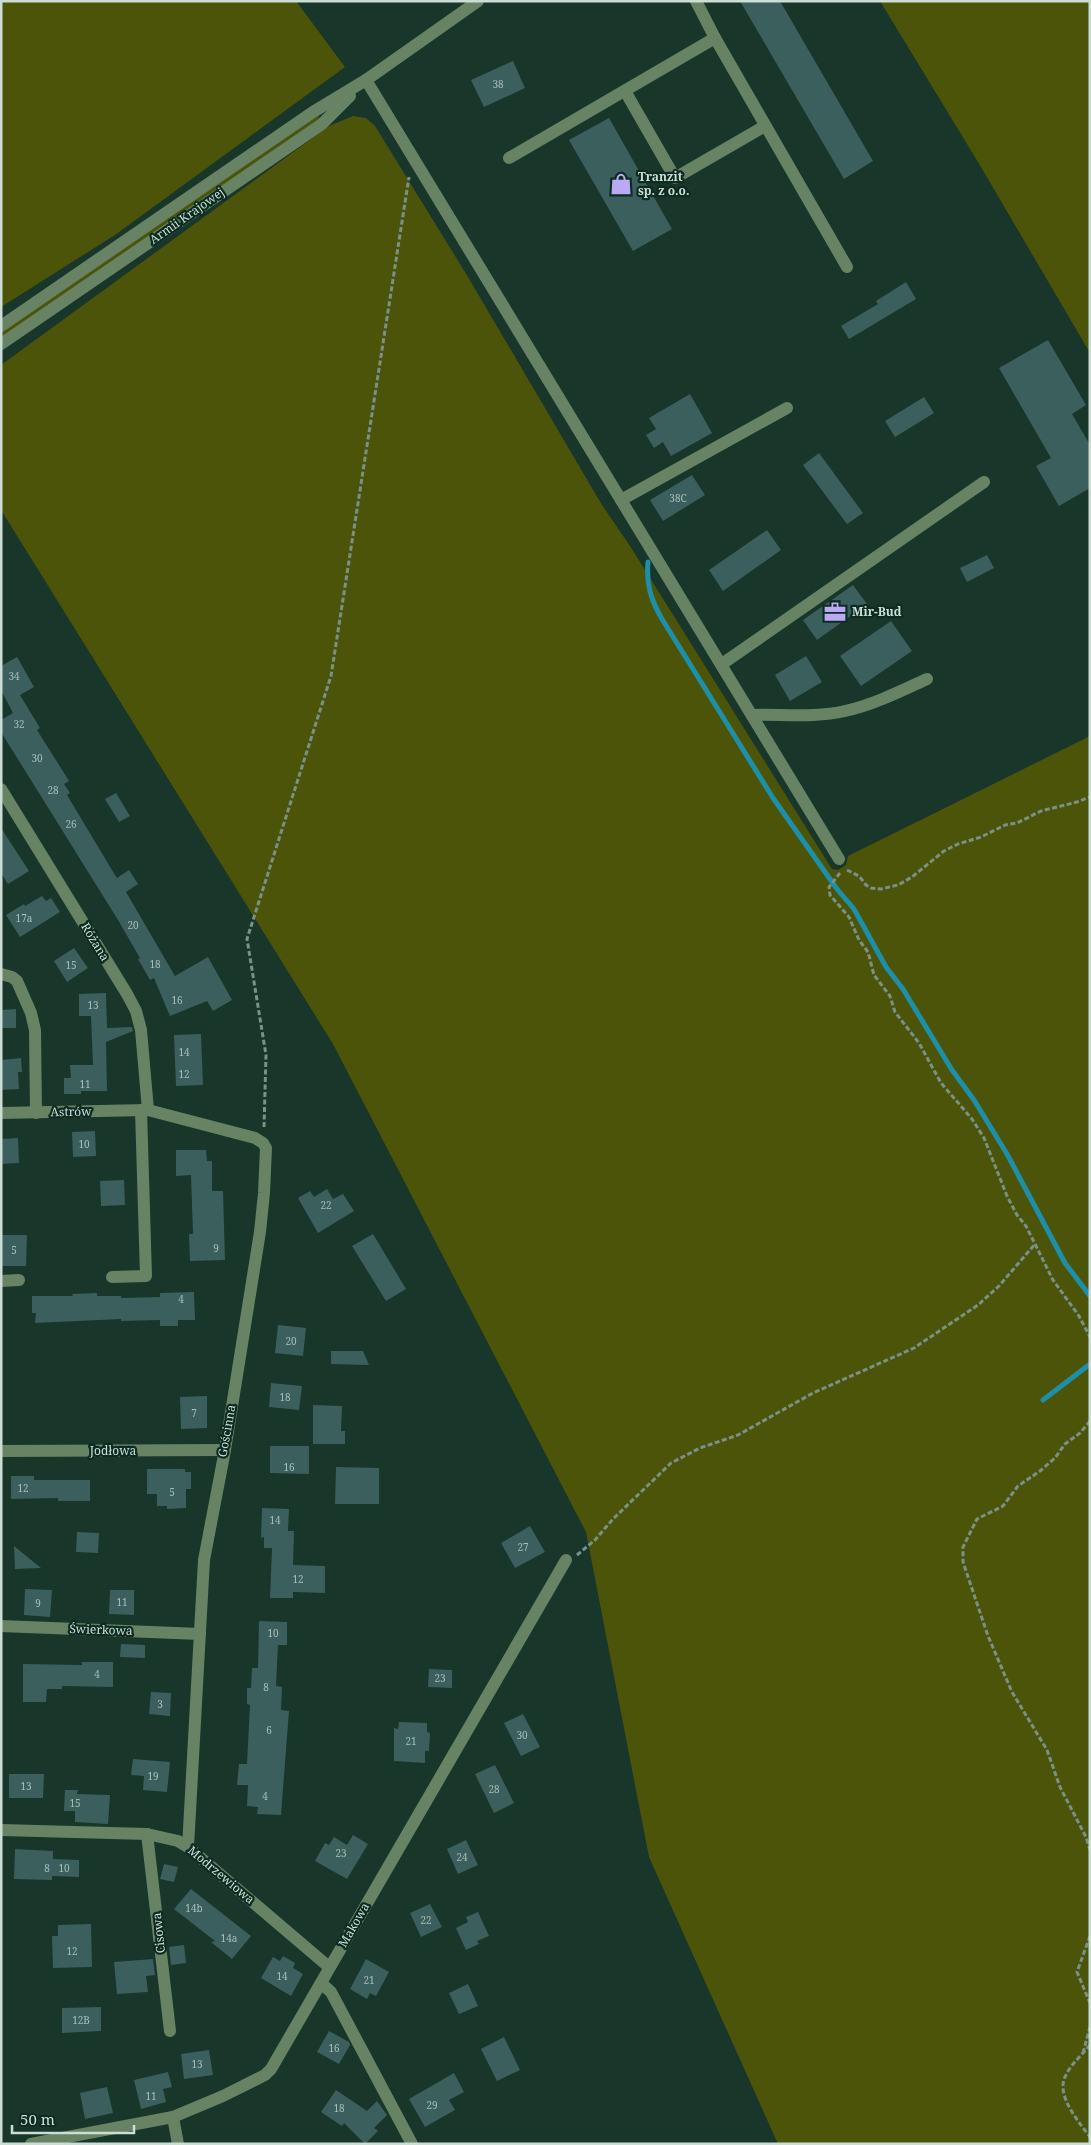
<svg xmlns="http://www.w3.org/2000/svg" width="1091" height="2145" font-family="'Noto Serif',serif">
<rect width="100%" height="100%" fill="#18362a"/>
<g fill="#4c5409">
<path d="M1,1h295l49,66 -230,168 -114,72z"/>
<path d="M880,1h210v352l-109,-186z"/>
<path d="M319,116v3l-318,219v-5l312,-214z"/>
<path d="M353,116l13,2 9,8 93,151 134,228 28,41 202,323 6,1 8,-5 2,-9 242,-120v1408h-312l-129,-287 -63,-325 -253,-488 -332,-534v-145l328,-239z"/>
</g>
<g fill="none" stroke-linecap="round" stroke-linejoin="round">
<g stroke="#1e8fa8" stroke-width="5">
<path d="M648,562c-2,23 3,38 14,57l111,179 64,91 17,20 32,58 17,22 49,81 22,30 33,54 58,109 25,33"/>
<path d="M1043,1400l47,-36"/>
</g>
</g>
<g fill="#3a5f5d">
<path d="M740,1h40l93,160 -29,18z"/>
<path d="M513,61l12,27 -41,19 -13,-27z"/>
<path d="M609,118l63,111 -39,22 -64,-111z"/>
<path d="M906,282l10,17 -67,40 -8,-13 37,-22 -2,-3z"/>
<path d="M1048,340l38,65 -14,9 18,31v43l-31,18 -23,-40 15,-8 -52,-90z"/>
<path d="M690,394l22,39 -41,23 -8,-14 -9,6 -8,-13 10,-6 -7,-11z"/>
<path d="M924,397l10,16 -39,24 -10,-16z"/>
<path d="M819,453l44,60 -16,11 -44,-59z"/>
<path d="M692,475l13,20 -42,26 -13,-21z"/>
<path d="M767,530l14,20 -58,41 -14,-21z"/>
<path d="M987,555l7,13 -27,14 -7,-14z"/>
<path d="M853,585l14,19 -50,36 -14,-20z"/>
<path d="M891,621l21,30 -51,35 -21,-30z"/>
<path d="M806,656l16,26 -32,19 -15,-26z"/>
<path d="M17,657l17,30 -14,8 20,33 -3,2 32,51 -5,3 6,9 -3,2 48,80 2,3 12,-8 9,14 -12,8 49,84 33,-19 24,43 -19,11 -6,-10 -37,15 -16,-38 -4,2 -12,-21 2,-1 -22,-38 -117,-188v-12l12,-7 -12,-23v-24z"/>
<path d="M116,793l14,23 -11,6 -14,-23z"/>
<path d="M1,828l28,43 -21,13 -7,-11z"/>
<path d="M42,896l4,5 5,-3 9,14 -40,25 -14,-22 18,-11 1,2z"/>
<path d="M74,948l14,20 -21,14 -13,-21z"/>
<path d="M106,993l1,35 25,-1 1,4 -27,11 1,49h-26v3h-17v-16h7l-1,-13h23l-2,-49h-12v-22z"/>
<path d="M16,1009v19h-15v-18z"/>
<path d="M201,1034l2,51 -27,1 -2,-51z"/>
<path d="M21,1058l1,14h-4l1,17 -18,1v-30z"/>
<path d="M95,1131l1,25 -23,1 -1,-25z"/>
<path d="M18,1138l1,25 -18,1v-25z"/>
<path d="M176,1150h30l1,11h5v30h11l2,69 -35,1 -1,-27h4l-2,-59 -15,1z"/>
<path d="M124,1180l1,25 -24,1 -1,-25z"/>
<path d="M327,1189l6,10 10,-5 11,17 -36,22 -20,-35 12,-7 4,6z"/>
<path d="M373,1234l33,55 -20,12 -34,-55z"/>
<path d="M1,1235h26l-1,31h-25z"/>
<path d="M194,1292l1,28h-17v6h-18v-6l-39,1v-2l-86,4 1,-10h-4v-17h41l-1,-2 25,-1v3h24v2l39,-1v-4z"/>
<path d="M278,1325l28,3 -3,28 -28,-3z"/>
<path d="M331,1351h32l6,14 -38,-1z"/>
<path d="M271,1383l31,3 -3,24 -30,-3z"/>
<path d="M207,1396v32l-26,1 -1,-32z"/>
<path d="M313,1405l29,1 -1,25h4v13h-32z"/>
<path d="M270,1446h39v28l-39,-1z"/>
<path d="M336,1467l43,1v36h-44z"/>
<path d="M147,1469h38v3h6v17h-5v19l-19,1v-3h-10v-12h-10z"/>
<path d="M11,1476h23v4h56v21h-32v-3l-47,1z"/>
<path d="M262,1508l27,1 -1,22h6l-1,34 32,1v27l-32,-1v6h-23l2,-50h-8v-11l-3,1z"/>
<path d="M530,1526l15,26 -30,16 -14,-25z"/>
<path d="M77,1532l22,1 -1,20 -22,-1z"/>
<path d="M14,1546l27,22 -26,1z"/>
<path d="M25,1589l27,1 -2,27 -26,-2z"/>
<path d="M110,1590h24v25l-25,-1z"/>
<path d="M259,1621l28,1v23h-9l-2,41 6,1 -1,23 8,1 -8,104 -24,-1 1,-7 -11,-1 1,-21h-11l2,-21h8l3,-59 -3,-1v-16h4l1,-20h6z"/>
<path d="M121,1644l24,1v13l-25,-1z"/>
<path d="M82,1662h31v25l-51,-1v3h-15l-1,13h-23v-38l59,1z"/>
<path d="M429,1669l23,1v18l-24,-1z"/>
<path d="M151,1692l20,1 -1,23 -21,-2z"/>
<path d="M523,1714l17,33 -19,9 -17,-33z"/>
<path d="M399,1722l28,1v9l3,1 -1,18h-4v12l-31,-2v-33l4,1z"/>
<path d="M133,1759l37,3 -3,30 -24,-2 1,-14 -13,-1z"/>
<path d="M495,1765l19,38 -20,10 -19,-39z"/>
<path d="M9,1774h35l-1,24h-34z"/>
<path d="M65,1790h13l-1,4 33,1 -2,29 -33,-2v-11h-11z"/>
<path d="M353,1835l15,9 -21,35 -32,-18 10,-18 4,2 5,-8 13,8z"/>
<path d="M466,1840l12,25 -20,9 -11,-25z"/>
<path d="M15,1849l38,2v8l26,1v17l-27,-1v4l-38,-1z"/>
<path d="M164,1864l14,3 -4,15 -14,-3z"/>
<path d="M191,1889l60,47 -19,23 -21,-17 4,-1 -41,-32z"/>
<path d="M430,1904l12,23 -21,10 -11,-24z"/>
<path d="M478,1912l11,24 -12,5 2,3 -13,6 -10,-22 12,-6 -2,-5z"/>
<path d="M91,1924l1,43 -39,1 -1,-32h6v-11z"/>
<path d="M184,1945l2,18 -15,2 -2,-18z"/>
<path d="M283,1956l12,7 -2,5 10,6 -12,22 -30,-18 12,-21 7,4z"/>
<path d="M153,1959l2,16 -9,1 2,16 -31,2 -3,-32z"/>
<path d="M366,1959l23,13 -13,24 -6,-3 -3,6 -17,-10z"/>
<path d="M468,1984l10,22 -19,8 -10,-21z"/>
<path d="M101,2007v24l-39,2v-25z"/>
<path d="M329,2031l20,11 1,3 -11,19 -22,-12z"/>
<path d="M504,2037l16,33 -23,11 -16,-32z"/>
<path d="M209,2050l4,25 -29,4 -3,-25z"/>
<path d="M168,2072l4,15 -9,2 3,13 -25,7 -7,-29z"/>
<path d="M454,2073l10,19 -15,8 6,10 -30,17 -16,-28z"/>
<path d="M107,2087l6,26 -28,6 -5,-26z"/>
<path d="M336,2090l31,21 10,-10 10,14 -13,13 4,3 -13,13 -21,-21 -2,3 -21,-14z"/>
</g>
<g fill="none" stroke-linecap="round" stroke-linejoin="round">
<g stroke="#7a9188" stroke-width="3" stroke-dasharray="5 2.5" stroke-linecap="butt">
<path d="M847,870l12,6 7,9 5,3 10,1 17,-4 14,-8 32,-26 14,-7 23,-7 24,-12 12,-2 24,-12 36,-9 13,-5"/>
<path d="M840,873l-11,14 1,8 19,22 10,23 9,12 6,23 16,21 5,16 24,31 22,40 31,36 12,19 23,58 10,19 9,11 27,54 26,36 11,21"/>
<path d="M264,1127l2,-72 -19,-116 84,-263 78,-499"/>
<path d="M1090,1421l-10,12 -15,11 -10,14 -15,13 -22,15 -15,20 -26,13 -14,28v15l25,74 24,56 35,58 13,37 26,50 4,13"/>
<path d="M577,1555l18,-15 18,-21 58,-56 29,-15 38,-13 75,-42 101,-45 64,-43 21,-19 36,-42"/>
<path d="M1090,1936l-13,36 13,31"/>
<path d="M1090,2045c-8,10 -20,20 -25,32 -9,19 14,45 25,60"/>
<path d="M1083,2053l7,-26"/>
</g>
<g stroke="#678363" stroke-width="12">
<path d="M715,38l132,229"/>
<path d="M366,80l473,779"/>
<path d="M625,91l50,87 90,-52"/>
<path d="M509,158l206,-120 -19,-37"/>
<path d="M1,326l312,-214 53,-32 112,-79"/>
<path d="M1,344l321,-220 28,-28"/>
<path d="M621,500l166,-92"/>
<path d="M722,664l262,-182"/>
<path d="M752,715c30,-1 63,3 93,-4 28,-6 56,-20 82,-32"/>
<path d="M1,789l126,205 9,17 5,19 7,80"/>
<path d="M1,974l11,3 5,4 14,32 4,17 1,83"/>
<path d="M1,1113l147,-3 107,28 8,5 3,5 -2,45 -4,39 -35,218 -21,110 -16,287"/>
<path d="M112,1277l34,-1 -5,-166"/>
<path d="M1,1281l18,-1"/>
<path d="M1,1451l224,-1"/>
<path d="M1,1626l199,8"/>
<path d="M1,1830l146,4 31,7 10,6 141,120"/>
<path d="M147,1834l23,197"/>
<path d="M321,1983l10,9 81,152"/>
<path d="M173,2117l5,27"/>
<path d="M31,2144l142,-27 50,-21 42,-21 6,-6 295,-509"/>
</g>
</g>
<defs>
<g id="shop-bare" transform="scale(1.725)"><path d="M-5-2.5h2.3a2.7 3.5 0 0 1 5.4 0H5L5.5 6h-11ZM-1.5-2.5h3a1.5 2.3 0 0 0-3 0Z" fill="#baaaf6" stroke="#0d2c21" stroke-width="2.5" paint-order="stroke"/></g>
<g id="office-bare" transform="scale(1.725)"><path d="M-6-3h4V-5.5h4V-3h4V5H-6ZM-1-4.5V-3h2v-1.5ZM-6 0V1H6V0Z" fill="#baaaf6" stroke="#0d2c21" stroke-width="2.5" paint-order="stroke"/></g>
</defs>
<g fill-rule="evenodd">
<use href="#shop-bare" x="621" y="184"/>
<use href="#office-bare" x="835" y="612"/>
</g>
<g text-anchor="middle" stroke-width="4.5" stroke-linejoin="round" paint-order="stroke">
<g font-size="10" fill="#a8beb8">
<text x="498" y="88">38</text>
<text x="678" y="502">38C</text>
<text x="14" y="680">34</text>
<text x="19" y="728">32</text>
<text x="37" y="762">30</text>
<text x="53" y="794">28</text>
<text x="71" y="828">26</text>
<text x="24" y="922">17a</text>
<text x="133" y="929">20</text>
<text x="155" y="968">18</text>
<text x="71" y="969">15</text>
<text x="177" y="1004">16</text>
<text x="93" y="1009">13</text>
<text x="184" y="1056">14</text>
<text x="184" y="1078">12</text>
<text x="85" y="1088">11</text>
<text x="84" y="1148">10</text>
<text x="326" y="1209">22</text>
<text x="216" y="1252">9</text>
<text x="14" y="1254">5</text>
<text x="181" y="1303">4</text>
<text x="291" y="1345">20</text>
<text x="285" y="1401">18</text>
<text x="194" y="1417">7</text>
<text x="289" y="1471">16</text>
<text x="23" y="1492">12</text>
<text x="172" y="1496">5</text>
<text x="275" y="1524">14</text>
<text x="523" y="1551">27</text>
<text x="298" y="1583">12</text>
<text x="122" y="1606">11</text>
<text x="38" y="1607">9</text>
<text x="273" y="1637">10</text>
<text x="97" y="1678">4</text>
<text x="440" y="1682">23</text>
<text x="266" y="1691">8</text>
<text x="160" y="1708">3</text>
<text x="269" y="1734">6</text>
<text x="522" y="1739">30</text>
<text x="411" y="1745">21</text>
<text x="153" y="1780">19</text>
<text x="26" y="1790">13</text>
<text x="494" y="1793">28</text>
<text x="265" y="1800">4</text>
<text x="75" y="1807">15</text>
<text x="341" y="1857">23</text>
<text x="462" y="1861">24</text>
<text x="47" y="1872">8</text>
<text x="64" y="1872">10</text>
<text x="194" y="1912">14b</text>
<text x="426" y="1924">22</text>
<text x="229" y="1942">14a</text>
<text x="72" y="1955">12</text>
<text x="282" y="1980">14</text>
<text x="369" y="1984">21</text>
<text x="81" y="2024">12B</text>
<text x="334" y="2052">16</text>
<text x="197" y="2068">13</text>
<text x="151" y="2100">11</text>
<text x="432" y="2109">29</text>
<text x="339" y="2112">18</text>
</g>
<g font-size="12" font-weight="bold" fill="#ccddd6" stroke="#0d2c21" text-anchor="start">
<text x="638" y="181">Tranzit<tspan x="638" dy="14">sp. z o.o.</tspan></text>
<text x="852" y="616">Mir-Bud</text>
</g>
<g font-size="12" fill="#ccddd6" stroke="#0d2c21">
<text transform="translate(187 216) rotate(-35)" y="4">Armii Krajowej</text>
<text transform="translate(95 942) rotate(59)" y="4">Różana</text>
<text transform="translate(71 1112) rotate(-1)" y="4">Astrów</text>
<text transform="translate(227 1431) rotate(-80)" y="4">Gościnna</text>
<text x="113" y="1455">Jodłowa</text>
<text transform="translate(101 1630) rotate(2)" y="4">Świerkowa</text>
<text transform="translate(221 1875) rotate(40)" y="4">Modrzewiowa</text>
<text transform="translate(354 1925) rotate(-60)" y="4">Makowa</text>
<text transform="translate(159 1933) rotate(-96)" y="4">Cisowa</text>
</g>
</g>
<rect width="1091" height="2145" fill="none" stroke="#ccddd6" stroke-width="5"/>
<path d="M12 2125v8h122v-8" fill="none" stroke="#ccddd6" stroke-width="2.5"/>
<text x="20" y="2125" font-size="15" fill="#ccddd6" stroke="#0d2c21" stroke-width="4" paint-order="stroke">50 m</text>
</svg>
